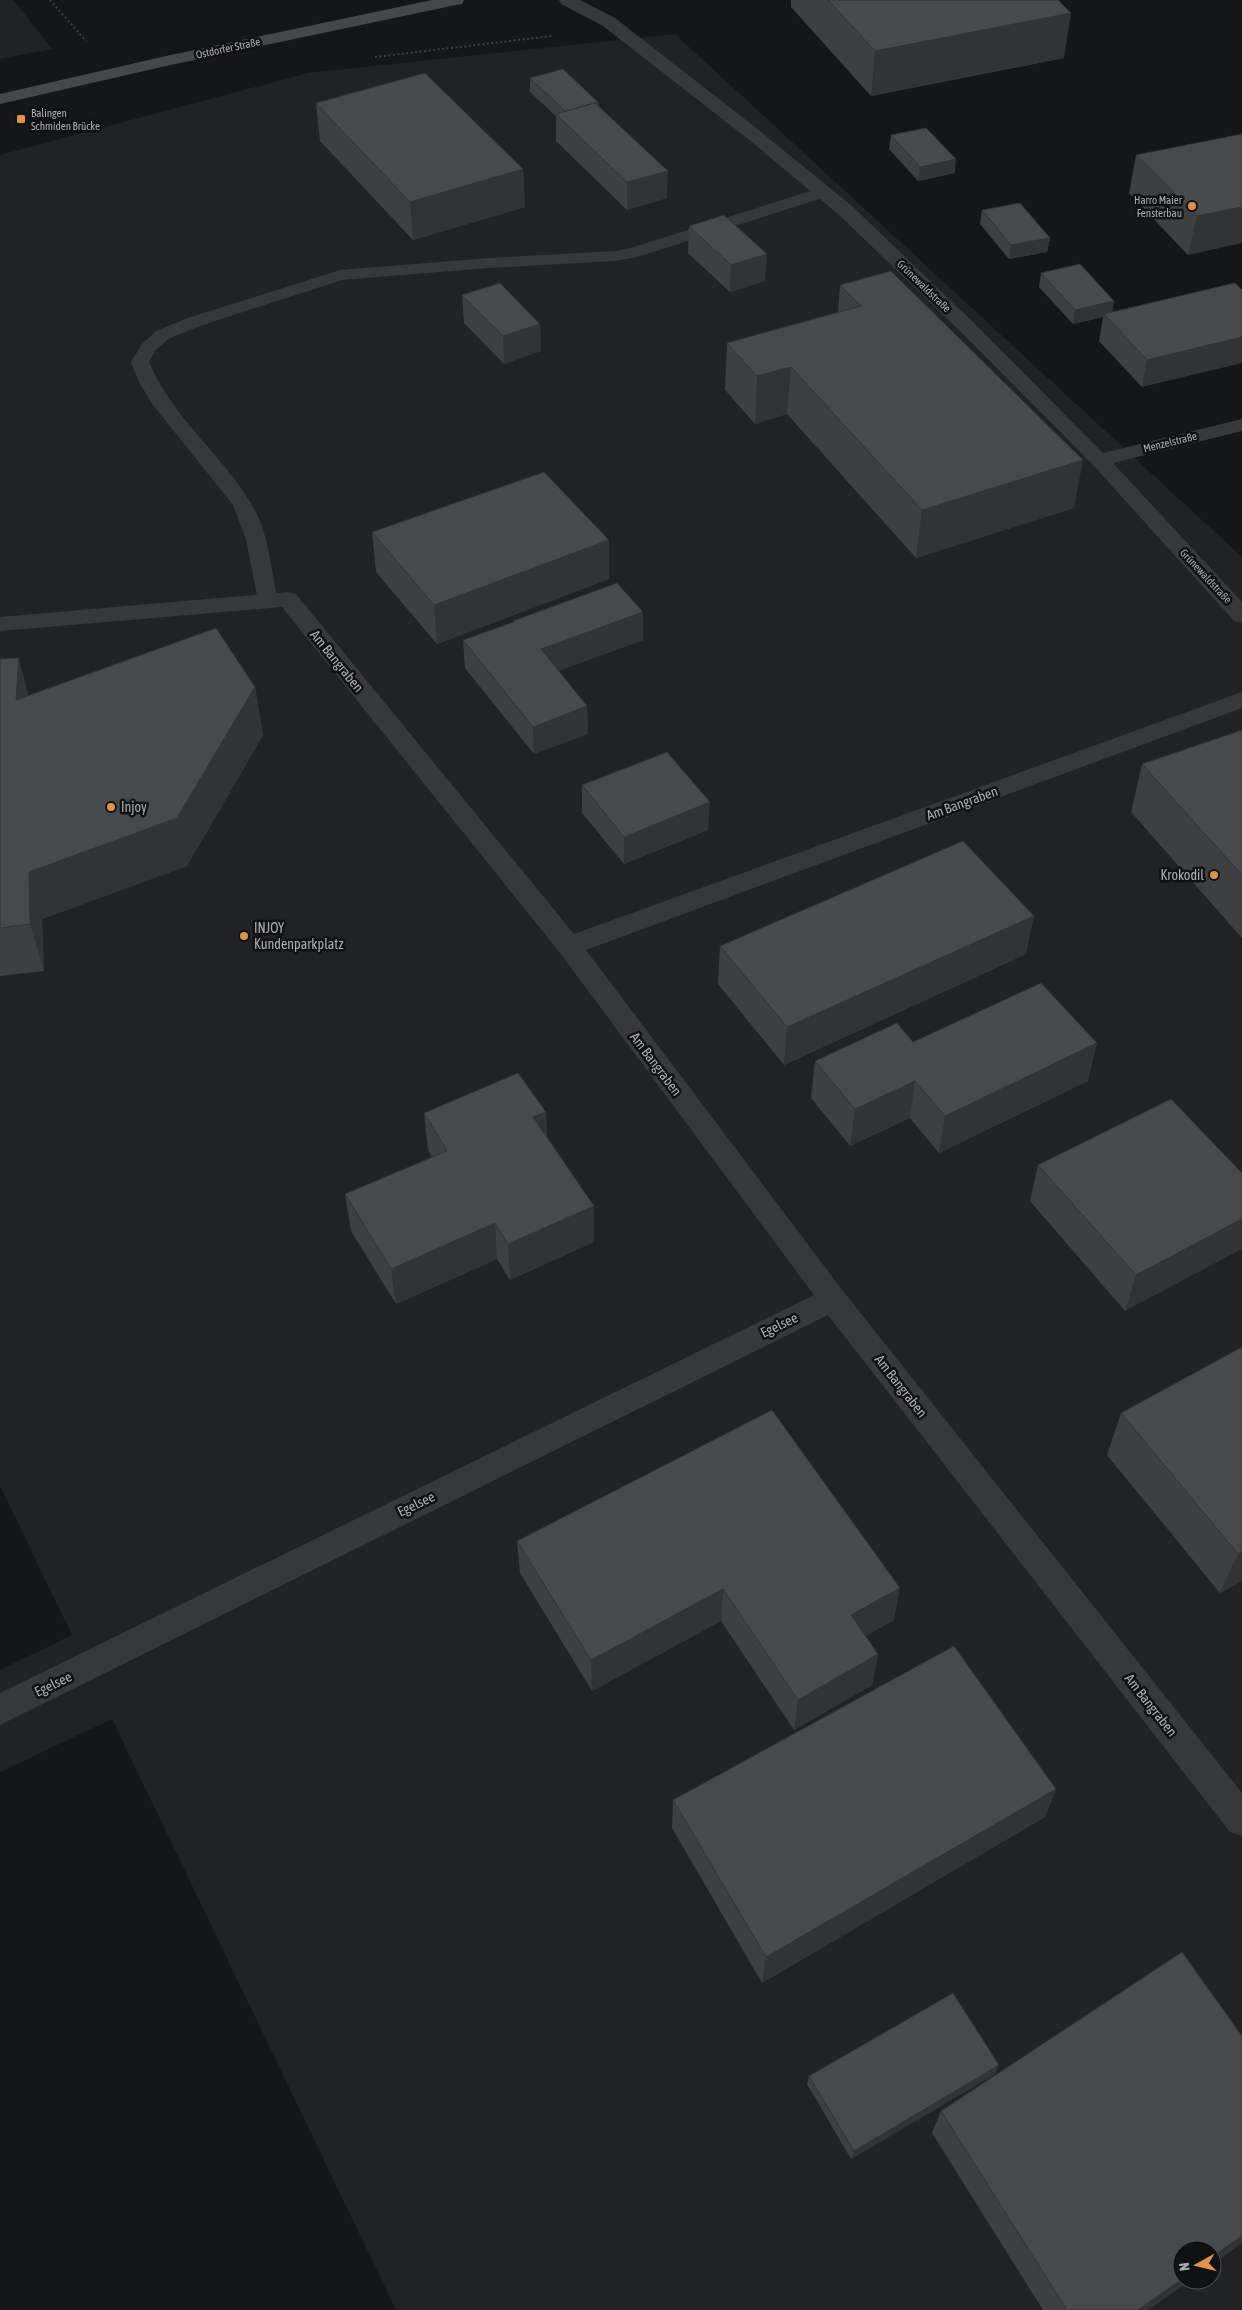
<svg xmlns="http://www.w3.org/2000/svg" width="1242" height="2310" font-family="'Asap Condensed',sans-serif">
<rect width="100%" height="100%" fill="#151617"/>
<g fill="#212224" fill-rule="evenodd">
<path d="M0,0h12l3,2 37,47 -52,10z"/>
<path d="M675,34l567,523v1753h-846l-284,-591 -112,53v-102l72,-35 -72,-149v-1331l308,-82zM1182,2250h30v30h-30z"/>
</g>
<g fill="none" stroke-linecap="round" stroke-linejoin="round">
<g stroke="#3d3f42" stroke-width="2" stroke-dasharray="2 2.5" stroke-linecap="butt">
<path d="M50,0l36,41"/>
<path d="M375,57l177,-21"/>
</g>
<path fill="#37383c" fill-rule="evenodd" d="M823,187l6,1 2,4 -2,4 -192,61 -22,4 -126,7 -147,12 -142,46 -32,13 -13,12 -6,11c26,60 72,90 103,143 17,28 19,64 26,96l-3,5 -7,1 -7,-1 -3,-5 -12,-62 -13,-34 -80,-100 -14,-23 -8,-20 11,-18 14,-13 32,-13 152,-48 149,-12 126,-7 19,-4z"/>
<g fill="#37383c" fill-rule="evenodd">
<path d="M559,0h21l35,18 145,113 92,75 122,117 129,130 139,-34v12l-129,32 129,139v21l-8,-2 -142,-157 -132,-133 -122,-117 -90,-75 -145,-113 -42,-22z"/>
<path d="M288,592l8,2 278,340 668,-242v16l-656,242 257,341 399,502v43l-12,-4 -402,-517 -828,410v-32l814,-398 -254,-342 -278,-346 -282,24v-14z"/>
</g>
<path fill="#45474b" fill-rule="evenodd" d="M432,0h32l-2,4 -6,1 -290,61 -166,38v-10l166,-38z"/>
</g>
<g fill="#3d3f41">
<path d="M791,0h267l6,58 -193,38 -80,-89z"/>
<path d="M530,78l68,24 1,4 68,92 -40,12 -71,-69v-25l-26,-24z"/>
<path d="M316,103l207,66 2,38 -112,33 -93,-99z"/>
<path d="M1242,134l-54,121 -59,-62 7,-38z"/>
<path d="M891,135l64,38 -37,8 -29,-32z"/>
<path d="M982,210l68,28 -3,14 -38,7 -29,-35z"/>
<path d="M689,226l76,55 -35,11 -42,-39z"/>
<path d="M1041,273l73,28 -2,11 123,-29 -93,104 -43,-46 4,-24 -30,7 -34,-37z"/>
<path d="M840,285l234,223 -158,50 -129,-144 -32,10 -30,-34 2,-47 111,-31z"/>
<path d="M462,295l78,29 1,27 -37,13 -40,-41z"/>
<path d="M372,532l237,47 -172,65 -61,-72z"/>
<path d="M513,621l130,19 -85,31 29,35 1,28 -54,20 -69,-86 -2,-28 50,-18z"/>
<path d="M0,659l29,37 226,-9 8,48 -76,131 -145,53 2,52 -44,5z"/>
<path d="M1242,730v208l-111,-126 11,-48z"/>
<path d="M582,785l126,45 -84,34 -42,-51z"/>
<path d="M720,946l306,8 -242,111 -66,-81z"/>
<path d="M913,1042l175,39 -149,72 -29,-35 -60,28 -39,-48 4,-37z"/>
<path d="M546,1112l1,26 47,68v36l-84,38 -13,-21 -101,45 -45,-73 -6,-37 87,-37 -4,-7 -4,-37z"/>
<path d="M1038,1165l204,8 -117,138 -95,-110z"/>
<path d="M1242,1347v234l-22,12 -113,-138 14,-42z"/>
<path d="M517,1541l377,79 -29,16 13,18 -6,31 -78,45 -73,-109 -129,70 -72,-118z"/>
<path d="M1056,1789l-11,28 -283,166 -90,-155 1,-28z"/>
<path d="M1242,2036v207l-94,67h-105l-111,-177 9,-22z"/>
<path d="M995,2074l-144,85 -44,-75 2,-8z"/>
</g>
<g fill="#323335">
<path d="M1071,13l-7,45 -193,38 4,-45z"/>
<path d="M956,159l-1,14 -37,8 2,-14z"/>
<path d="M523,169l2,38 -112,33 -3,-38z"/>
<path d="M668,171l-1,27 -40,12v-28z"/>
<path d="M1242,207v36l-54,12 9,-39z"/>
<path d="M1050,238l-3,14 -38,7 2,-14z"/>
<path d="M767,254l-2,27 -35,11 1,-27z"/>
<path d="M1114,301l-3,15 -7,-2 -1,3 -30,7 2,-14z"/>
<path d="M540,324l1,27 -37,13 -1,-28z"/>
<path d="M1242,337v26l-100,24 5,-27z"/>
<path d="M791,367l-4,47 -32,10 2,-48z"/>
<path d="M1083,460l-9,48 -158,50 6,-48z"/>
<path d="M609,540v39l-172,65 -3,-39z"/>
<path d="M643,612v28l-101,37 -1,-28z"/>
<path d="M19,658l12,48 -15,-6z"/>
<path d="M255,687l8,48 -76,131 -145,53 2,52 -14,-47 -1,-52z"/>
<path d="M587,706l1,28 -54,20 -1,-27z"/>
<path d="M710,802l-2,28 -84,34v-27z"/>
<path d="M1034,916l-8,38 -242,111 3,-38z"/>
<path d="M1097,1043l-9,38 -149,72 6,-37z"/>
<path d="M915,1081l-5,37 -60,28 5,-37z"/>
<path d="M546,1112l1,37 -14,-32z"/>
<path d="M594,1206v36l-84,38 -2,-36z"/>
<path d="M1242,1219v30l-117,62 11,-36z"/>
<path d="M495,1223l2,36 -101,45 -5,-35z"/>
<path d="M1242,1551v30l-22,12 18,-39z"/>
<path d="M900,1588l-6,32 -49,26 6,-31z"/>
<path d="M723,1589l-2,32 -129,70 -1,-31z"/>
<path d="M878,1654l-6,31 -78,45 4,-30z"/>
<path d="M1056,1789l-11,28 -283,166 4,-26z"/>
<path d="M999,2065l-4,9 -144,85 3,-8z"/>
<path d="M1242,2236v7l-30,21v-7z"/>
<path d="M1182,2279v1h8l-42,30h-10z"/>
</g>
<g fill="#47494c" stroke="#323335">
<path d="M828,0h230l13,13 -196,38z"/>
<path d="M563,69l35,33 -33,9 -35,-33z"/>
<path d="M425,73l98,96 -113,33 -94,-99z"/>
<path d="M595,103l73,68 -41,11 -71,-68z"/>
<path d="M926,128l30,31 -36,8 -29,-32z"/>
<path d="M1242,134v73l-45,9 -61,-61z"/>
<path d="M1020,203l30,35 -39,7 -29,-35z"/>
<path d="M724,215l43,39 -36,11 -42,-39z"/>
<path d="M1080,264l34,37 -39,9 -34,-37z"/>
<path d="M891,271l192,189 -161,50 -131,-143 -34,9 -30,-33 134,-37 -21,-21z"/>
<path d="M500,283l40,41 -37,12 -41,-41z"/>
<path d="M1235,283l7,7v47l-95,23 -43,-46z"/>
<path d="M544,472l65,68 -175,65 -62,-73z"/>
<path d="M617,583l26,29 -102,37 46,57 -54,21 -70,-87 51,-18 -1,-1z"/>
<path d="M216,628l39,59 -78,131 -148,54 1,52 -30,4v-269l19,-1 -3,42z"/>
<path d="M1242,730v145l-100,-111z"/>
<path d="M667,752l43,50 -86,35 -42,-52z"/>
<path d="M963,841l71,75 -247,111 -67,-81z"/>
<path d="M1041,983l56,60 -152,73 -30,-35 -60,28 -40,-48 82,-38 16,19z"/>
<path d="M518,1073l28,39 -13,5 61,89 -86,38 -13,-21 -104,46 -46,-75 102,-43 -23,-38z"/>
<path d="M1171,1099l71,74v46l-106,56 -98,-110z"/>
<path d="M1242,1347v204l-4,3 -117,-141z"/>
<path d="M772,1410l128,178 -49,27 27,39 -80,46 -75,-111 -132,71 -74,-119z"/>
<path d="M954,1646l102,143 -290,168 -93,-157z"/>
<path d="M1182,1952l60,84v200l-30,21v-7h-30v29l-44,31h-71l-126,-199z"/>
<path d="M953,1993l46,72 -145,86 -45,-75z"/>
</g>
<g fill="#e19443" stroke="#101112" stroke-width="2">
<rect x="16" y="114" width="10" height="10" rx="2.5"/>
<circle cx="1192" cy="206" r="5"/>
<circle cx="111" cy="807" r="5"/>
<circle cx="1214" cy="875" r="5"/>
<circle cx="244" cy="936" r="5"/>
</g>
<g text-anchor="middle" stroke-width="5" stroke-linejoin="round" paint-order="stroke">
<g font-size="11" fill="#a8afb6" stroke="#101112">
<text transform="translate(228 48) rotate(-12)" y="4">Ostdorfer Straße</text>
<text transform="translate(924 286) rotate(44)" y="4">Grünewaldstraße</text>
<text transform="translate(1170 442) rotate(-14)" y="4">Menzelstraße</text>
<text transform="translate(1206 576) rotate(47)" y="4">Grünewaldstraße</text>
</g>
<g font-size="11" fill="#a8afb6" stroke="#101112" text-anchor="start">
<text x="31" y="117">Balingen<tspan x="31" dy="13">Schmiden Brücke</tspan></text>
<text x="1182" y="204" text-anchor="end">Harro Maier<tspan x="1182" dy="13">Fensterbau</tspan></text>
</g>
<g font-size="14" fill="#a8afb6" stroke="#101112">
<text transform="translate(337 661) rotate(51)" y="5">Am Bangraben</text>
<text transform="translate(962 803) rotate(-20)" y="5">Am Bangraben</text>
<text transform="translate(656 1064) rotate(53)" y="5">Am Bangraben</text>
<text transform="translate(779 1325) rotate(-26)" y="5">Egelsee</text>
<text transform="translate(901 1386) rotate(52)" y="5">Am Bangraben</text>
<text transform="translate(416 1504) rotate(-26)" y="5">Egelsee</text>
<text transform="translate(53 1684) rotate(-26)" y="5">Egelsee</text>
<text transform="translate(1151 1705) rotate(52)" y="5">Am Bangraben</text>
</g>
<g font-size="14" fill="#a8afb6" stroke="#101112" text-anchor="start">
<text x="121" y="812">Injoy</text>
<text x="1204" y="880" text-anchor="end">Krokodil</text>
<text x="254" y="933">INJOY<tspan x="254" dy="16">Kundenparkplatz</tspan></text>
</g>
</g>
<g transform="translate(1197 2265) rotate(262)"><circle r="24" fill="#101112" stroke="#4d5054"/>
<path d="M0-4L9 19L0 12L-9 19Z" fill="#e19443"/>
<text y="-8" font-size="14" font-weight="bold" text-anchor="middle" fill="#a8afb6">N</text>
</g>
</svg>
